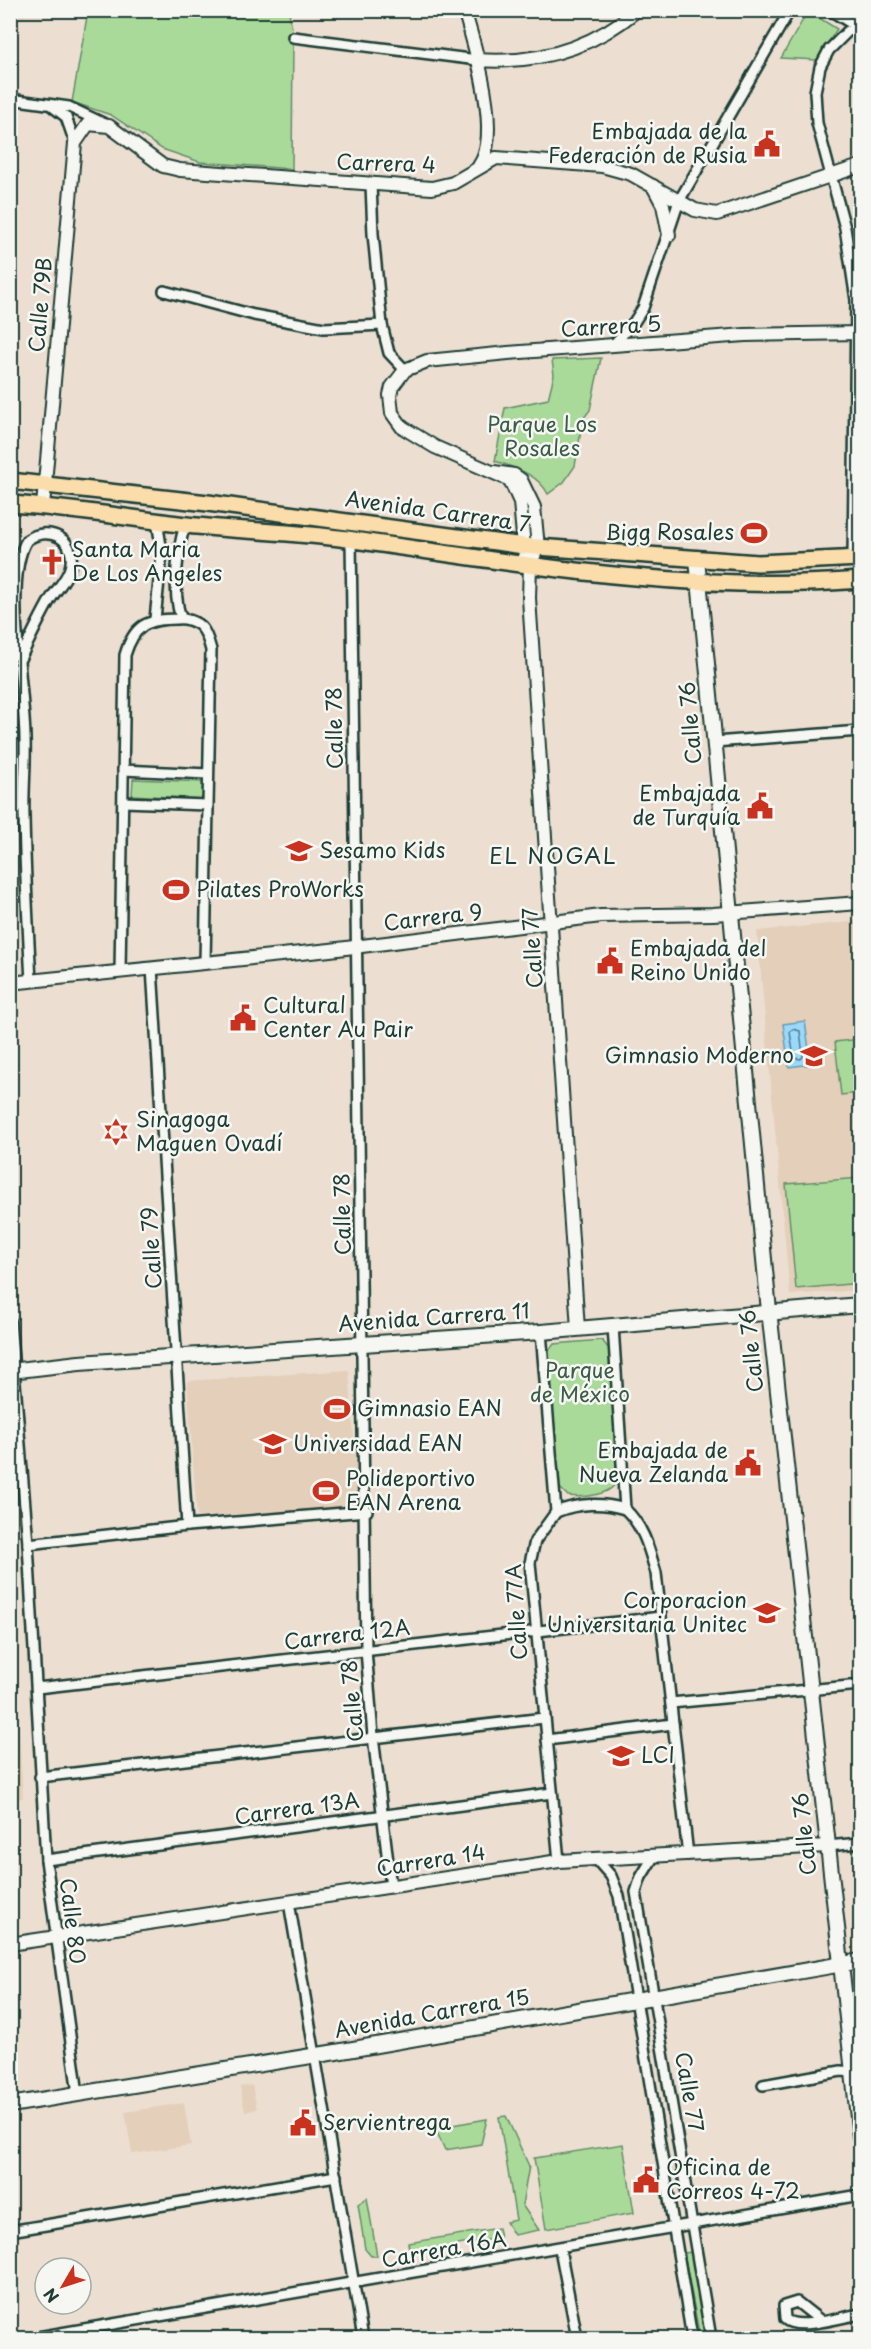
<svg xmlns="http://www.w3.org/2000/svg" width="871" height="2349" font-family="'Playpen Sans',sans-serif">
<rect width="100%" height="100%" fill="#ecdfd1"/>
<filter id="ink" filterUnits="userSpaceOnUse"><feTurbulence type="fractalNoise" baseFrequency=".0167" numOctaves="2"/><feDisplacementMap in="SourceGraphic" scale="12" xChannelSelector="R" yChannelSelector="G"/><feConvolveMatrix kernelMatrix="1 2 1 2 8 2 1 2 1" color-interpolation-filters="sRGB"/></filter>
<g filter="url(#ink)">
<g fill="#e4cfba">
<path d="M860,921v369l-70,5 -33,-364z"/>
<path d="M349,1370l10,136 -162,11 -10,-136z"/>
<path d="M10,1575l13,223 -12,1h-1z"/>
<path d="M252,2085l5,24 -12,3 -5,-25z"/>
<path d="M184,2103l7,42 -59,9 -7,-42z"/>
</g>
<g fill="#aada9a" stroke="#648c67" stroke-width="1.5">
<path d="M88,11h201l4,26 -1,132 -92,-7 -38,-13 -51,-34 -39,-13z"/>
<path d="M808,11l29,18 -20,31 -36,-2z"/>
<path d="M601,358l-11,52 -7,9 -8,47 -11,16 -16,12c-10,-20 -33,-26 -53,-33l10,-53 43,-9 6,-24 -2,-15z"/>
<path d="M133,779l71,3 -1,17 -71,-4z"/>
<path d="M860,1039v54l-19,2 -6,-53z"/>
<path d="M860,1178v105l-64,6 -10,-105z"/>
<path d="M602,1340l7,9 8,131c-5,16 -35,18 -49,16l-10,-10 -11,-133 7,-9z"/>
<path d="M506,2116l23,50 -7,39 17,25 -25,5 -8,-13 10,-2 -17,-103z"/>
<path d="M487,2119l-6,25 -36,6 -10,-22z"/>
<path d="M623,2144l11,69 -88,16 -12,-71z"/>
<path d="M367,2198l10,58h-6l-6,-7 -7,-45z"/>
<path d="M498,2228l2,10 -90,15 -2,-10z"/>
<path d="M692,2252l15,86h-7l-16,-85z"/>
</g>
<path fill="#9ad9fc" stroke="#699bac" stroke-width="1.5" d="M805,1021l6,43 -22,3 -6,-43z"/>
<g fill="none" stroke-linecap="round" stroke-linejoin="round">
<path stroke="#507b84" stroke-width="1.5" d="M793,1029l7,2 3,25 -2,3 -7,-1 -4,-26z"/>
<g stroke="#1f3d34" stroke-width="14">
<g id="minor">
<path d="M830,10l27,17"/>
<path d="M293,37l185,23"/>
<path d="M10,99l59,8 36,17"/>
<path d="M53,107l13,10 9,26"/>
<path d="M371,184l2,50 9,91 7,28 16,17"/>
<path d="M164,291l90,24 70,13 58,-3"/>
<path d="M613,345l21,-23 9,-14 36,-107 111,-191"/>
<path d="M351,540l15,1110 7,86 18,151"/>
<path d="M853,559l3,-259 -11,-72 -28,-105 -2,-31 5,-25 9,-17 19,-19 12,-4"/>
<path d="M181,618c-9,-26 -4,-67 4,-93"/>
<path d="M155,619l7,-67 -5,-31"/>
<path d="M20,659c10,-20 19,-40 30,-59 6,-10 17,-21 20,-32 8,-28 -21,-44 -43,-28 -24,36 -2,153 -2,199 1,26 -2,52 -1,78 1,54 4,109 7,164"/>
<path d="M714,742l146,-11"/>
<path d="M123,770l85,4"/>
<path d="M123,802l84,3"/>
<path d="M152,968l35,558"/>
<path d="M120,972l5,-317c9,-30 22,-36 52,-36 8,-1 19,2 25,9 5,6 7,15 9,22l-6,313"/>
<path d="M10,1321l18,223 18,316 32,234"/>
<path d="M613,1326l12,183c19,18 24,40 31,64l32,282"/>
<path d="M541,1332l15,180 -21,29 -5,22 29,298"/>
<path d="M556,1512c22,-9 47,-10 69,-3"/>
<path d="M28,1544l159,-18 180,-15"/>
<path d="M37,1688l624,-71"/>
<path d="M671,1703l189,-18"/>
<path d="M547,1740l126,-16"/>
<path d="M40,1777l504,-59"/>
<path d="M827,1846l33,-3"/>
<path d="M654,1856l-13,21 -5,15 75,446"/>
<path d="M596,1859l15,17 8,20 73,442"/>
<path d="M46,1860l506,-67"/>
<path d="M289,1902l74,436"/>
<path d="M763,2085l78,-14 12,1"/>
<path d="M10,2231l326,-55"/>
<path d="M560,2249l17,89"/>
<path d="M821,2321l-24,-19 -13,4 1,13c12,12 58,-2 75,-5"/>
<path d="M32,2338l828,-143"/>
</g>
</g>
<g stroke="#1f3d34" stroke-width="16">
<g id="tertiary">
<path d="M464,10c11,36 38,125 15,156"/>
<path d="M478,60c59,4 113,-11 159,-50"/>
<path d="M653,186l10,19 6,30"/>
<path d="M494,472l20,3 7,5 13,27 4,40 -8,18 -1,33 49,731"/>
<path d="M43,506l32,-363 13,-19 21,2 54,40 17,4 252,18 21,-5 43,-25 106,8 29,8 64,36 22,4 143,-48"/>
<path d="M530,565l-5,-7 -5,-56 -10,-22 -75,-33 -33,-20 -10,-14 -2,-18 2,-8 13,-17 22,-9 81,-8 237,-18 115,-2"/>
<path d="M10,983l320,-33 271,-34 112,-2 147,-11"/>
<path d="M10,1944l549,-83 268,-15"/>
</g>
</g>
<g stroke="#1f3d34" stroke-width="18">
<g id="secondary">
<path d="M697,559l71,742 92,835"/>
<path d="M10,1371l69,-8 462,-31 319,-27"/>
<path d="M10,2105l326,-53 524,-91"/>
</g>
</g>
<g stroke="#1f3d34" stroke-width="20">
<g id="primary">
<path d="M10,481l198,22 316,43 234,17 102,-5"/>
<path d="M10,504c60,4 118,14 177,21 55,6 112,7 167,15 167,24 337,54 506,40"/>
</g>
</g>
<use href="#minor" stroke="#f6f6f2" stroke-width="9"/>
<use href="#tertiary" stroke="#f6f6f2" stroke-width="12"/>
<use href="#secondary" stroke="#f6f6f2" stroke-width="14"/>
<use href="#primary" stroke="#faddab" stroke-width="15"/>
</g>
</g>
<defs>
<g id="civic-bare" transform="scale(2.07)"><path d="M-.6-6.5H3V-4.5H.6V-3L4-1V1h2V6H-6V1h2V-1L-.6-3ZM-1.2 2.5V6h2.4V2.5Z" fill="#c8321e" stroke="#f6f6f2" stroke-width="2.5" paint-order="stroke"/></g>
<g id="stadium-bare" transform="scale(2.07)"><path d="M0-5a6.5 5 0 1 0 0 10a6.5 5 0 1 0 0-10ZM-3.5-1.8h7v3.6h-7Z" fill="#c8321e" stroke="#f6f6f2" stroke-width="2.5" paint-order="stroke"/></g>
<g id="church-bare" transform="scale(2.07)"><path d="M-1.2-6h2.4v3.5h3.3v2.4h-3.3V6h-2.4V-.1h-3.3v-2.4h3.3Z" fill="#c8321e" stroke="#f6f6f2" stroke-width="2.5" paint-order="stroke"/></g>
<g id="school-bare" transform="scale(2.07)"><path d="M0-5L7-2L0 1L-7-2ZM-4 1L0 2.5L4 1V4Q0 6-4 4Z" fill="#c8321e" stroke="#f6f6f2" stroke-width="2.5" paint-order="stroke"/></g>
<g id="synagogue-bare" transform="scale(2.07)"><path d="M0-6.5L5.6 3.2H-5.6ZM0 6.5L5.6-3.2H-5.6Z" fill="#c8321e" stroke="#f6f6f2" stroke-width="2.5" paint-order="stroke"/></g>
<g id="university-bare" transform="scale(2.07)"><path d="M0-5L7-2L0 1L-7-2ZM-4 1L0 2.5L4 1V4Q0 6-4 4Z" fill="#c8321e" stroke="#f6f6f2" stroke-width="2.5" paint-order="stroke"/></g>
</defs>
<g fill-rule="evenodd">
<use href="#civic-bare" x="767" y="144"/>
<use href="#stadium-bare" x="754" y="533"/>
<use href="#church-bare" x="52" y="562"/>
<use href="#civic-bare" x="760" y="806"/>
<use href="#school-bare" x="299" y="851"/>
<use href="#stadium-bare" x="176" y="890"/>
<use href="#civic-bare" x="610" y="961"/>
<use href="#civic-bare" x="243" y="1018"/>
<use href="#school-bare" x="814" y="1056"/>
<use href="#synagogue-bare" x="116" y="1132"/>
<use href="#stadium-bare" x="337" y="1409"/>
<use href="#university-bare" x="273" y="1444"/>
<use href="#civic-bare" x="748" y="1463"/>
<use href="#stadium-bare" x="326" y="1491"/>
<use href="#university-bare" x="767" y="1613"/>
<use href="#university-bare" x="621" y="1756"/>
<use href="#civic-bare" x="303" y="2123"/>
<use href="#civic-bare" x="646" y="2180"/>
</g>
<g text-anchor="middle" stroke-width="5" stroke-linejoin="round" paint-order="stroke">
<g font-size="21" fill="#1f3d34" stroke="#f6f6f2" text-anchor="start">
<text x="747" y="139" text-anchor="end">Embajada de la<tspan x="747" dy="24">Federación de Rusia</tspan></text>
<text x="734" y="540" text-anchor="end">Bigg Rosales</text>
<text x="72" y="557">Santa Maria<tspan x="72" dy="24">De Los Angeles</tspan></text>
<text x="740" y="801" text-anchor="end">Embajada<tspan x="740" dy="24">de Turquía</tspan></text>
<text x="319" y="858">Sesamo Kids</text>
<text x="196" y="897">Pilates ProWorks</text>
<text x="630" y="956">Embajada del<tspan x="630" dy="24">Reino Unido</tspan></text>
<text x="263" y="1013">Cultural<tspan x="263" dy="24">Center Au Pair</tspan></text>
<text x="794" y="1063" text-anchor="end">Gimnasio Moderno</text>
<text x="136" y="1127">Sinagoga<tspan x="136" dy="24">Maguen Ovadí</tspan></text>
<text x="357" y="1416">Gimnasio EAN</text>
<text x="293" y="1451">Universidad EAN</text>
<text x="728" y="1458" text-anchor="end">Embajada de<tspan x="728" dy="24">Nueva Zelanda</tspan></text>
<text x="346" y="1486">Polideportivo<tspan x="346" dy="24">EAN Arena</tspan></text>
<text x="747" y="1608" text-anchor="end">Corporacion<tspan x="747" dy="24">Universitaria Unitec</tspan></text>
<text x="641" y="1763">LCI</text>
<text x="323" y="2130">Servientrega</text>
<text x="666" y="2175">Oficina de<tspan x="666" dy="24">Correos 4-72</tspan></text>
</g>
<g font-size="21" fill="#1f3d34" stroke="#f6f6f2">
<text transform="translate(386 164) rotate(2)" y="7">Carrera 4</text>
<text transform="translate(41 305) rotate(-85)" y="7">Calle 79B</text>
<text transform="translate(611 327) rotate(-3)" y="7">Carrera 5</text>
<text transform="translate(438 512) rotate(8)" y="7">Avenida Carrera 7</text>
<text transform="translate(691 723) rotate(-95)" y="7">Calle 76</text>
<text transform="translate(335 728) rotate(-91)" y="7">Calle 78</text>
<text transform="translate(433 918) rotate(-7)" y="7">Carrera 9</text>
<text transform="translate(533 948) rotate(-94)" y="7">Calle 77</text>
<text transform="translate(343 1214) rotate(-91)" y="7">Calle 78</text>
<text transform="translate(152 1248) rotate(-94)" y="7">Calle 79</text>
<text transform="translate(434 1318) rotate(-4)" y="7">Avenida Carrera 11</text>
<text transform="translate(752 1351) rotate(-96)" y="7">Calle 76</text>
<text transform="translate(517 1612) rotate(-94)" y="7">Calle 77A</text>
<text transform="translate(347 1635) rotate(-7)" y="7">Carrera 12A</text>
<text transform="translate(353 1701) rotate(-95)" y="7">Calle 78</text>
<text transform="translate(297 1809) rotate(-8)" y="7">Carrera 13A</text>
<text transform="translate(805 1834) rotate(-96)" y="7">Calle 76</text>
<text transform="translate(431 1861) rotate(-9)" y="7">Carrera 14</text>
<text transform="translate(72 1921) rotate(83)" y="7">Calle 80</text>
<text transform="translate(432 2014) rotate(-10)" y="7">Avenida Carrera 15</text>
<text transform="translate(689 2092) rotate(80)" y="7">Calle 77</text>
<text transform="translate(444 2250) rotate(-10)" y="7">Carrera 16A</text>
</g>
<g font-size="21" fill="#3b5c48" stroke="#f6f6f2">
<text x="542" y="432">Parque Los<tspan x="542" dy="24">Rosales</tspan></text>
<text x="580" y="1378">Parque<tspan x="580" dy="24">de México</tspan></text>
</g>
<g font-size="22" letter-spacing="1.5" fill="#1f3d34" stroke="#f6f6f2">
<text x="553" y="864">EL NOGAL</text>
</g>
</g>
<rect width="871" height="2349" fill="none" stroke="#f6f6f2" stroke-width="36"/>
<rect x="18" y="18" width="835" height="2313" fill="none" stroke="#1f3d34" stroke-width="2" filter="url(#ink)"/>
<g transform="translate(63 2286) rotate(231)"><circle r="28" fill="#f6f6f2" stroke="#a0aca6" stroke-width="1.5"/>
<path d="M0-4.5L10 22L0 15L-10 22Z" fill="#c8321e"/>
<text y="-9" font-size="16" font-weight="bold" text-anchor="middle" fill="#1f3d34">N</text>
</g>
</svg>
